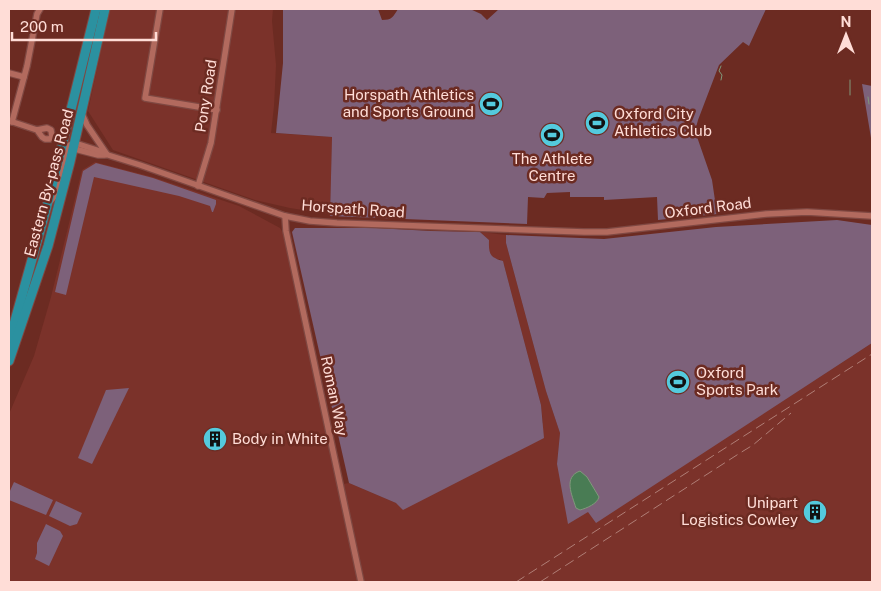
<svg xmlns="http://www.w3.org/2000/svg" width="881" height="591" font-family="'Public Sans',sans-serif">
<rect width="100%" height="100%" fill="#6c2b22"/>
<g fill="#7b322a">
<path d="M110,9h163l-1,12 4,44 -2,41 -3,27 61,4 -2,79 -3,-2 -37,-6 -35,-8 -142,-50 -25,-39z"/>
<path d="M95,162l58,15 86,29 41,22 3,5 54,252 12,-2 47,20 147,-80 -2,-18 -37,-140 -4,-6h-5l-4,-4 -2,-5v-10l-9,-8 26,3v8l40,148 14,42 -3,31 39,58 276,-179v239h-863v-168l25,-58 17,-59 31,-127z"/>
</g>
<g fill="#7d617a">
<path d="M283,9h95l4,11c10,0 11,-3 16,-11h72l11,5 6,6 12,-11h267l-17,37 -6,-4 -24,23 -21,55 -3,11 17,49 5,34 -59,6 -1,-23 -53,3v-3h-34v-5l-23,1 -3,5 -16,-1 -1,27 -197,-8 2,-79 -56,-4 7,-70z"/>
<path d="M862,84l10,2v58z"/>
<path d="M96,163l57,15 63,22v4l-3,8h-1l-2,-6 -31,-10 -85,-19 -28,118 -11,-3 28,-121z"/>
<path d="M837,220l35,5v118l-276,180 -8,-11 -20,12 -11,-60 3,-31 -14,-42 -40,-148v-8l98,4 112,-12z"/>
<path d="M295,228h81l55,3 49,1 9,8c0,6 -1,15 6,18 3,2 6,2 8,3l1,4 37,140 3,33 -141,72 -7,-7 -47,-20 -57,-251z"/>
<path d="M129,388l-37,76 -14,-6 28,-68z"/>
<path d="M14,482l39,18 -7,15 -37,-15v-7z"/>
<path d="M56,501l26,12 -5,11 -7,2 -21,-10z"/>
<path d="M46,524l14,7 3,5 -14,30 -14,-7 2,-6v-10z"/>
</g>
<path fill="#497c54" stroke="#80997b" d="M580,471l7,6 12,20c-2,7 -12,11 -19,13l-4,-2c-4,-13 -13,-31 4,-37z"/>
<g fill="none" stroke-linecap="round" stroke-linejoin="round">
<g stroke="#80997b" stroke-width="1">
<path d="M721,66l-2,5 3,4 -1,5"/>
<path d="M850,80v15"/>
<path d="M868,97l1,7"/>
</g>
<g stroke="#7f4842" stroke-width="8">
<g id="minor">
<path d="M160,9l-15,89 72,12"/>
<path d="M9,73l15,4"/>
<path d="M82,114l5,11 19,28"/>
<path d="M10,121l27,9 10,-2 4,2 1,6 -2,3h-5l-3,-2 -5,-7"/>
<path d="M12,122l15,-56 10,-52 3,-5"/>
<path d="M71,148l27,7h7"/>
<path d="M198,186l13,-43 21,-134"/>
<path d="M49,203l5,-6 13,-51 8,-3 25,8 8,4 32,10 145,51 25,5 27,2 247,9h23l159,-18 41,-2 65,4"/>
<path d="M285,216l1,15 75,351"/>
</g>
</g>
<g stroke="#7f4842" stroke-width="11">
<g id="highway">
<path d="M9,342l38,-136 49,-197"/>
<path d="M9,361l39,-115 22,-84 35,-153"/>
</g>
</g>
<use href="#minor" stroke="#b26a5e" stroke-width="5.5"/>
<use href="#highway" stroke="#2b91a0" stroke-width="9"/>
<g stroke="#b07e76" stroke-width="1" stroke-dasharray="10 5" stroke-linecap="butt">
<path d="M516,582l356,-228"/>
<path d="M540,582l200,-129 13,-8 38,-32"/>
</g>
</g>
<defs>
<g id="stadium-disc" transform="scale(1.25)"><circle r="9.5" fill="#54cadd" stroke="#6c2b22"/><path d="M0-5a6.5 5 0 1 0 0 10a6.5 5 0 1 0 0-10ZM-3.5-1.8h7v3.6h-7Z" fill="#111"/></g>
<g id="building-disc" transform="scale(1.25)"><circle r="9.5" fill="#54cadd" stroke="#6c2b22"/><path d="M-4-6H4V6H1V3H-1V6H-4ZM-2.5-4.3h1.7v1.8h-1.7ZM.8-4.3h1.7v1.8H.8ZM-2.5-1h1.7V.8h-1.7ZM.8-1h1.7V.8H.8Z" fill="#111"/></g>
</defs>
<g fill-rule="evenodd">
<use href="#stadium-disc" x="491" y="104"/>
<use href="#stadium-disc" x="597" y="123"/>
<use href="#stadium-disc" x="552" y="135"/>
<use href="#stadium-disc" x="678" y="382"/>
<use href="#building-disc" x="215" y="439"/>
<use href="#building-disc" x="815" y="512"/>
</g>
<g text-anchor="middle" stroke-width="5" stroke-linejoin="round" paint-order="stroke">
<g font-size="15" fill="#ffddd7" stroke="#6c2b22" text-anchor="start">
<text x="474" y="100" text-anchor="end">Horspath Athletics<tspan x="474" dy="17">and Sports Ground</tspan></text>
<text x="614" y="119">Oxford City<tspan x="614" dy="17">Athletics Club</tspan></text>
<text x="552" y="164" text-anchor="middle">The Athlete<tspan x="552" dy="17">Centre</tspan></text>
<text x="696" y="378">Oxford<tspan x="696" dy="17">Sports Park</tspan></text>
<text x="232" y="444">Body in White</text>
<text x="798" y="508" text-anchor="end">Unipart<tspan x="798" dy="17">Logistics Cowley</tspan></text>
</g>
<g font-size="15" fill="#ffddd7" stroke="#6c2b22">
<text transform="translate(206 96) rotate(-81)" y="5">Pony Road</text>
<text transform="translate(49 183) rotate(-75)" y="5">Eastern By-pass Road</text>
<text transform="translate(708 208) rotate(-7)" y="5">Oxford Road</text>
<text transform="translate(353 209) rotate(4)" y="5">Horspath Road</text>
<text transform="translate(334 396) rotate(78)" y="5">Roman Way</text>
</g>
</g>
<rect width="881" height="591" fill="none" stroke="#ffddd7" stroke-width="20"/>
<g transform="translate(846 35)" stroke="#6c2b22" stroke-width="4" paint-order="stroke">
<path d="M0-4L9 19L0 12L-9 19Z" fill="#ffddd7"/>
<text y="-8" font-size="14" font-weight="bold" text-anchor="middle" fill="#ffddd7">N</text>
</g>
<path d="M12 32v8h144v-8" fill="none" stroke="#ffddd7" stroke-width="2.5"/>
<text x="20" y="32" font-size="15" fill="#ffddd7" stroke="#6c2b22" stroke-width="4" paint-order="stroke">200 m</text>
</svg>
